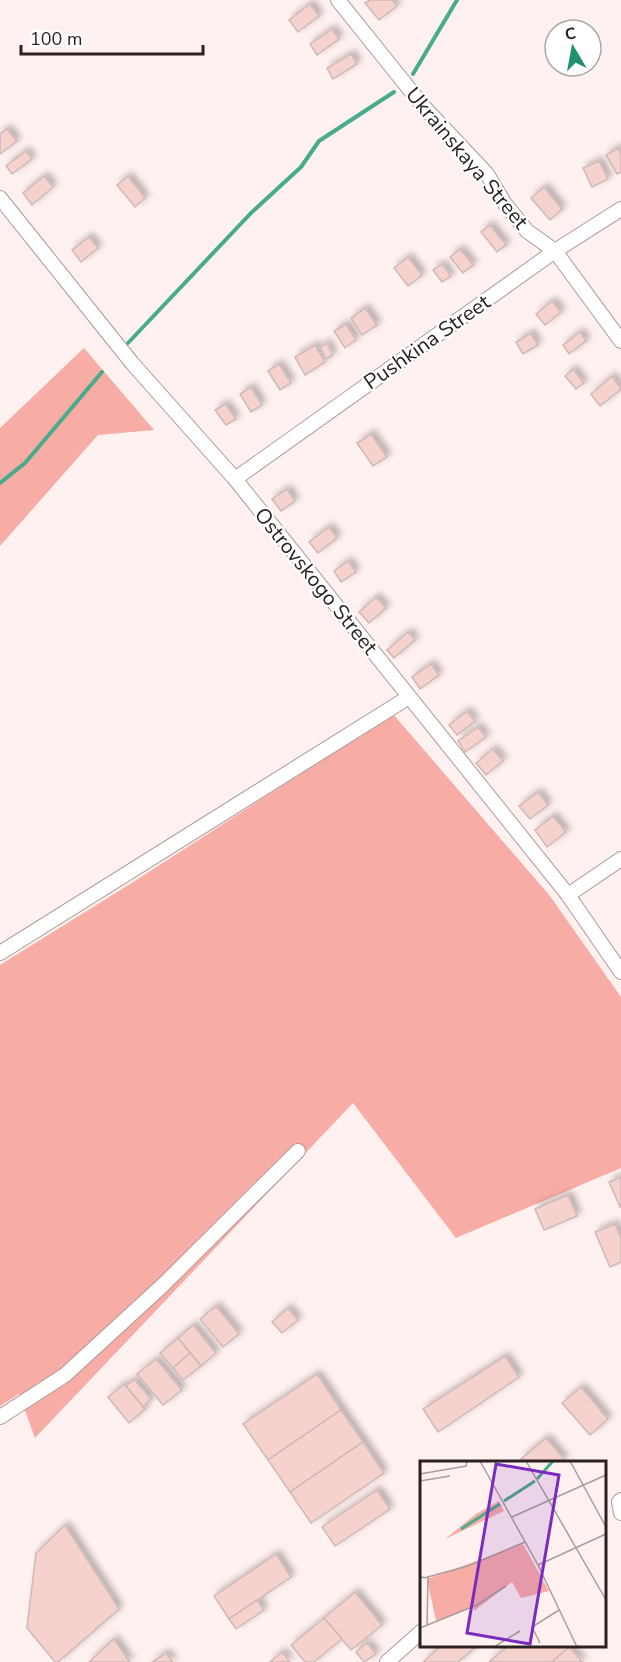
<svg xmlns="http://www.w3.org/2000/svg" width="621" height="1662" font-family="'Nunito Sans',sans-serif">
<defs>
<filter id="shadow"><feDropShadow dx="4" dy="-4" stdDeviation="3" flood-color="#0004"/></filter>
</defs>
<rect width="100%" height="100%" fill="#fff1f0"/>
<g fill="#f8aca6">
<path d="M84,348l70,82 -56,5 -98,111v-118z"/>
<path d="M393,714l157,182 71,101v171l-165,70 -103,-135 -318,335 -16,-44 -19,12v-441l138,-86z"/>
</g>
<g fill="none" stroke-linecap="round" stroke-linejoin="round">
<g stroke="#48ab8b" stroke-width="4">
<path d="M413,74l44,-74"/>
<path d="M128,343l123,-130 50,-46 18,-26 75,-49"/>
<path d="M0,483l25,-20 77,-91"/>
</g>
</g>
<g fill="#f6d2ce" stroke="#ceb9b7" stroke-width="1.5" filter="url(#shadow)">
<path d="M370,0h22l5,6 -18,14 -14,-17z"/>
<path d="M310,4l9,12 -21,16 -9,-12z"/>
<path d="M332,29l7,10 -22,16 -7,-11z"/>
<path d="M351,54l6,10 -24,15 -6,-11z"/>
<path d="M7,129l10,12 -17,13v-20z"/>
<path d="M618,148l3,6v18l-4,2 -11,-19z"/>
<path d="M26,151l6,8 -20,15 -6,-8z"/>
<path d="M599,161l9,18 -16,8 -9,-19z"/>
<path d="M44,176l9,11 -21,18 -9,-12z"/>
<path d="M128,176l17,22 -10,9 -18,-22z"/>
<path d="M544,187l18,22 -12,11 -19,-22z"/>
<path d="M490,225l16,20 -9,7 -16,-20z"/>
<path d="M89,237l9,11 -17,14 -9,-12z"/>
<path d="M460,249l13,16 -10,8 -13,-16z"/>
<path d="M408,257l14,18 -14,11 -14,-18z"/>
<path d="M442,264l9,12 -9,6 -9,-12z"/>
<path d="M552,301l9,11 -16,13 -9,-11z"/>
<path d="M365,308l12,17 -15,10 -11,-17z"/>
<path d="M346,324l10,16 -11,8 -11,-17z"/>
<path d="M580,332l6,9 -17,13 -6,-9z"/>
<path d="M531,333l7,12 -15,9 -7,-12z"/>
<path d="M327,343l6,12 -7,4 -6,-12z"/>
<path d="M315,345l10,17 -20,13 -10,-18z"/>
<path d="M279,364l12,19 -11,7 -12,-19z"/>
<path d="M573,369l11,14 -8,6 -11,-13z"/>
<path d="M612,376l9,13 -21,17 -9,-12z"/>
<path d="M251,387l11,18 -11,7 -11,-18z"/>
<path d="M225,404l11,15 -10,6 -11,-15z"/>
<path d="M371,434l16,23 -14,9 -16,-23z"/>
<path d="M287,489l8,12 -14,10 -9,-12z"/>
<path d="M329,527l8,11 -19,15 -9,-11z"/>
<path d="M348,561l8,11 -15,10 -7,-11z"/>
<path d="M376,597l10,11 -17,15 -10,-11z"/>
<path d="M408,632l7,8 -21,18 -7,-8z"/>
<path d="M431,664l8,11 -19,14 -8,-12z"/>
<path d="M467,711l8,10 -18,14 -8,-10z"/>
<path d="M478,727l8,10 -21,15 -7,-11z"/>
<path d="M493,749l10,12 -17,14 -10,-12z"/>
<path d="M538,792l10,13 -18,14 -11,-13z"/>
<path d="M553,816l13,16 -19,15 -12,-17z"/>
<path d="M621,1177v29l-1,1 -11,-25z"/>
<path d="M568,1195l9,21 -33,14 -9,-21z"/>
<path d="M615,1224l6,14v24l-11,5 -15,-35z"/>
<path d="M216,1306l23,28 -16,13 -23,-28z"/>
<path d="M288,1308l10,12 -16,13 -10,-11z"/>
<path d="M193,1325l23,28 -15,13 -23,-28z"/>
<path d="M178,1338l12,15 -17,15 -13,-15z"/>
<path d="M190,1353l11,13 -18,14 -10,-12z"/>
<path d="M505,1356l14,21 -81,55 -15,-23z"/>
<path d="M156,1359l26,31 -19,15 -26,-31z"/>
<path d="M317,1374l24,36 -73,50 -25,-36z"/>
<path d="M134,1379l17,20 -8,8 -17,-21z"/>
<path d="M124,1384l21,25 -16,14 -21,-26z"/>
<path d="M581,1387l27,32 -18,16 -28,-32z"/>
<path d="M341,1410l22,32 -73,50 -22,-32z"/>
<path d="M546,1438l19,22 -4,2h-38l-2,-3z"/>
<path d="M363,1442l21,31 -73,50 -21,-31z"/>
<path d="M377,1490l13,19 -55,37 -13,-19z"/>
<path d="M65,1525l54,84 -61,53h-3l-28,-34 9,-75z"/>
<path d="M276,1554l15,23 -62,42 -15,-23z"/>
<path d="M355,1592l27,33 -31,25 -27,-32z"/>
<path d="M257,1600l7,10 -28,19 -7,-10z"/>
<path d="M324,1618l18,21 -28,23h-9l-14,-17z"/>
<path d="M114,1639l16,23h-41z"/>
<path d="M367,1643l9,11 -12,8 -8,-10z"/>
<path d="M441,1646h36l-19,16h-35z"/>
<path d="M508,1646h60l1,1 -17,15h-63z"/>
<path d="M569,1647l14,15h-31z"/>
<path d="M282,1652l8,10h-20z"/>
<path d="M166,1653l7,9h-21z"/>
</g>
<g fill="none" stroke-linecap="round" stroke-linejoin="round">
<g stroke="#ae9997" stroke-width="16">
<g id="minor">
<path d="M338,0l85,106 64,68 18,30 22,27 28,20 66,90"/>
<path d="M0,198l132,165 103,116 333,416 53,77"/>
<path d="M235,479l320,-228 66,-42"/>
<path d="M568,895l53,-36"/>
<path d="M0,953l409,-256"/>
<path d="M0,1417l65,-42 98,-90 135,-134"/>
<path d="M621,1500l-2,2 2,11"/>
<path d="M387,1662l35,-31"/>
</g>
</g>
<use href="#minor" stroke="#fff" stroke-width="14"/>
</g>
<g text-anchor="middle" stroke-width="4.5" stroke-linejoin="round" paint-order="stroke">
<g font-size="21" fill="#2a2221" stroke="#fff">
<text transform="translate(467 158) rotate(50)" y="7">Ukrainskaya Street</text>
<text transform="translate(427 342) rotate(-35)" y="7">Pushkina Street</text>
<text transform="translate(316 581) rotate(51)" y="7">Ostrovskogo Street</text>
</g>
</g>
<g transform="translate(420 1461)">
<rect width="186" height="186" fill="#fff1f0"/>
<path d="M79,40l5,10 -59,28 31,-25zM103,83l26,47 -28,7 -9,-16 -38,29v-5l-38,15 -9,-42z" fill="#f8aca6"/>
<path fill="none" stroke="#48ab8b" stroke-width="3" d="M117,18l16,-18M84,40l31,-20M41,68l39,-25"/>
<path fill="none" stroke="#aa9e9d" stroke-width="1.5" d="M60,0l58,104 39,82M106,0l80,139M150,0l36,66M0,13l46,-8 1,-5M0,20l30,-5M92,56l94,-42M118,104l68,-31M0,115l4,2 44,-12 57,-24M0,125v61M7,164l1,-48M0,167l57,-23 29,-19M120,182l-8,-16 27,-17M74,186l26,-16"/>
<path fill="#7b2cbf" fill-opacity="0.15" stroke="#7b2cbf" stroke-width="3" d="M76,3l63,11 -29,169 -63,-11z"/>
<rect width="186" height="186" fill="none" stroke="#2a2221" stroke-width="3"/>
</g>
<g transform="translate(573 48) rotate(350)"><circle r="28" fill="#ffffff" stroke="#aaa7a6" stroke-width="1.5"/>
<path d="M0-4.5L10 22L0 15L-10 22Z" fill="#219172"/>
<text y="-9" font-size="16" font-weight="bold" text-anchor="middle" fill="#2a2221">С</text>
</g>
<path d="M21 45v9h182v-9" fill="none" stroke="#2a2221" stroke-width="3"/>
<text x="30" y="45" font-size="18" fill="#2a2221" stroke="#ffffff" stroke-width="4.5" paint-order="stroke">100 m</text>
</svg>
